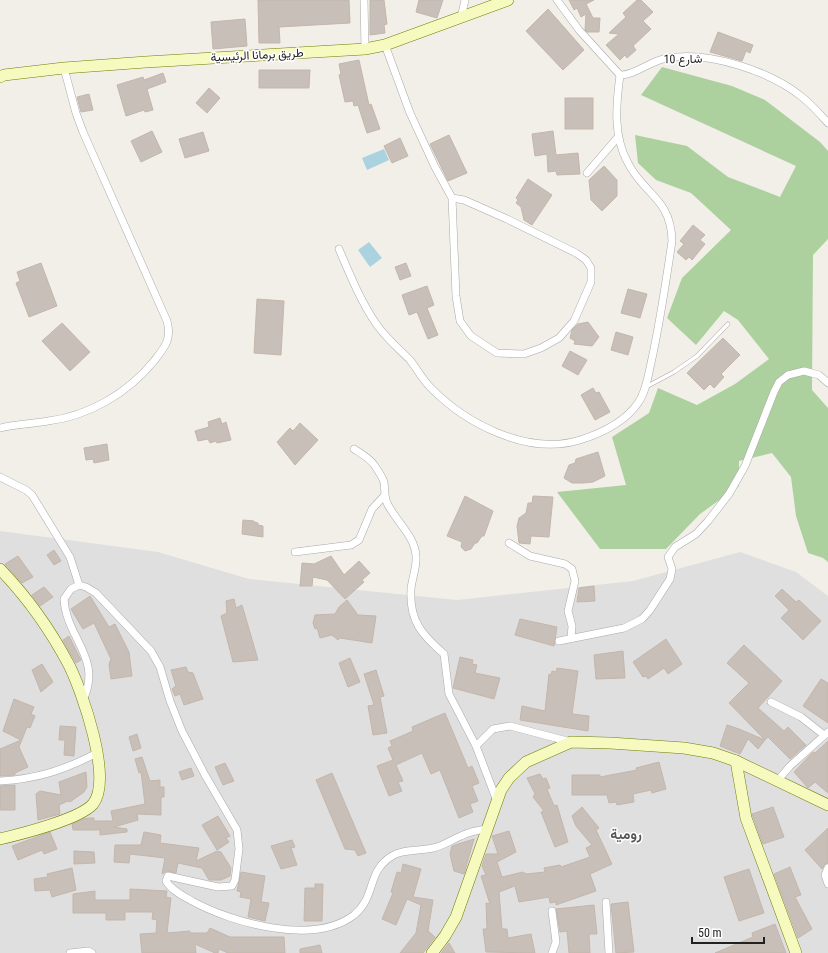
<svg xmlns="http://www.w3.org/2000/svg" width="828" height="953" font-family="'Roboto Condensed',Vazirmatn,sans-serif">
<rect width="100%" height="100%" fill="#f2efe9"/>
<path fill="#e0dfdf" d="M0,531l158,21 91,27 208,21 176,-19 107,-29 56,20 32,24v357h-828z"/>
<path fill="#add19e" d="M662,67l70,19 33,14 55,42 8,9v88l-15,16 -1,135 16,18v154l-5,-4 -15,-5 -12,-37 -5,-39 -19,-24 -33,8v25l-39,28 -34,35h-66l-43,-57 69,-7 -14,-48 37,-24 9,-25 39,17 38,-21 34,-25 -31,-39 -14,-9 -28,34 -29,-27 15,-40 49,-48 -40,-37 -35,-13 -18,-17 -3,-28 52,11 41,31 52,20 16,-31 -155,-71z"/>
<g fill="#aad3df">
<path d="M384,149l5,11 -22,10 -5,-12z"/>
<path d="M369,242l13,16 -12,9 -12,-17z"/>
</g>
<g fill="#c7bfb8" stroke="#c4b6ab">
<path d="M258,0h91l1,23 -71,4 1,16h-21z"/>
<path d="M370,0h14l3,24 -3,1 1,8 -15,2z"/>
<path d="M419,0h24l-6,18 -21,-6z"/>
<path d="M569,0h25l-8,4 7,14h7l-1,14h-12l-2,-2 1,-16 -5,3 -4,-9 -3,2z"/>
<path d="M637,0h4l12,12 -10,9 8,8 -18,17 3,4 -9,8 -2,-3 -5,5 -14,-15 13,-11 -10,-1 17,-16 -3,-4z"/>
<path d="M548,9l36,41 -21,20 -37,-39z"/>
<path d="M245,19l2,27 -34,3 -2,-27z"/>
<path d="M718,32l35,13 -3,8 -4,-2 -4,10 -32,-9z"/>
<path d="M359,60l10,45 2,-1 9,25 -13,4 -9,-28 -4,1 -1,-5 -8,1 -6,-27 2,-1 -2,-10z"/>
<path d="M259,70h51l-1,18h-50z"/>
<path d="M163,73l3,9 -19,7 6,21 -8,2 -1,-2 -18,6 -9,-31 26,-8 1,3z"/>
<path d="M209,88l11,10 -13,15 -11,-10z"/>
<path d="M89,94l4,16 -12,2 -4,-15z"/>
<rect x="565" y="98" width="28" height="31"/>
<path d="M152,131l10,21 -21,10 -10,-21z"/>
<path d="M553,131l3,24 22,-2 2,21 -23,1 -1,-4 -8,1 -1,-18 -12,2 -3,-22z"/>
<path d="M203,132l6,19 -24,7 -6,-19z"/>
<path d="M449,135l18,38 -19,8 -18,-37z"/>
<path d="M400,138l8,18 -16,7 -8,-17z"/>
<path d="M604,166l13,14v16l-15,15 -11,-11 -2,-20z"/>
<path d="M528,179l24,16 -20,30 -8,-5 -3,-13 -5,-4 2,-3 -2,-2z"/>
<path d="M693,225l12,10 -5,5 5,4 -13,16 -3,-3 -3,3 -9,-8 7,-8 -4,-3z"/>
<path d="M41,263l16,43 -28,11 -13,-34 4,-2 -3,-9z"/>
<path d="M406,263l5,13 -11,4 -5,-13z"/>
<path d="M427,286l7,19 -7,3 11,27 -10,4 -11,-27 -8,3 -7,-20z"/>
<path d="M628,289l19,5 -7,24 -19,-5z"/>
<path d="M257,299l27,2 -3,54 -27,-2z"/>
<path d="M588,322l11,15 -7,9 -18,-2 1,-3 -5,-3 2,-8 6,-6z"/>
<path d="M62,323l28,29 -20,19 -28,-30z"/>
<path d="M616,332l17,5 -5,18 -17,-5z"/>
<path d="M723,338l17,17 -19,19 3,3 -10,11 -4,-4 -6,6 -17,-17z"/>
<path d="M570,351l17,9 -9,15 -16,-9z"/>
<path d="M593,388l3,5 3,-1 11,20 -15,8 -14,-25z"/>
<path d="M220,418l2,6 4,-2 5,18 -14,3 -1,-2 -6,2 -2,-4 -10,2 -3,-10 14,-4 -1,-5z"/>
<path d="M300,423l18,17 -23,25 -18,-23 13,-14 3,3z"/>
<path d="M107,444l2,16 -15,3 -1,-4 -7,1 -2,-12z"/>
<path d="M598,452l7,24 -12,6 -10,1h-11l-8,-5 5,-13 6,-2 1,-4z"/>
<path d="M465,496l28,15 -9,25h-2l-5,7h-2l-4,6 -6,2 -4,-4 1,-5 -15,-6z"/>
<path d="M533,496l20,1 -4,40 -18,-1 -1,8 -11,-1 -2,-17 2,-8 7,-5 2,-10h4z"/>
<path d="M243,520l11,1v1l4,1v2l5,1v11l-21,-3z"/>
<path d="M54,550l7,11 -7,4 -7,-10z"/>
<path d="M18,556l15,21 -11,6 -17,-19z"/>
<path d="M331,556l13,19 15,-14 11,12 -8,7 2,2 -19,17 -18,-19 -14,-3 -1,9h-12l2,-23 12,1z"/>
<path d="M594,586l1,15 -18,1 2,-14z"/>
<path d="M44,587l9,10 -13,9 -8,-11z"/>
<path d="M782,589l14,13 3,-2 22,21 -18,19 -22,-22 8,-8 -14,-14z"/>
<path d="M90,596l19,31 6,-3 14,28 3,24 -21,3 -2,-15 2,-5 -17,-36 -11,6 -12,-20z"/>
<path d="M234,599l2,9 6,-3 16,55 -25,2 -12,-46 6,-3 -1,-12z"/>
<path d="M347,600l11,15 18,1 -4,27 -32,-5 -2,2 -6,-5 -12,3 -3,-10 -2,1 -2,-6 2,-8 20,-1 4,-7z"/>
<path d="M520,619l37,8 -3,19 -39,-11z"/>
<path d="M69,636l12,24 -5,3 -13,-23z"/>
<path d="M666,639l16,25 -14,10 -4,-6 -16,11 -2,-3 -3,1 -10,-15z"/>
<path d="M744,645l38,36 -24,27 26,23 4,-4 18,18 -16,14 -22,-22 -3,3 -36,-37 20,-20 -22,-20z"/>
<path d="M623,651l2,27 -29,1 -2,-24z"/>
<path d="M460,657l13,3 -1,4 5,1 -2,8 25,5 -6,21 -41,-11z"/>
<path d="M350,658l10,24 -12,5 -9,-24z"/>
<path d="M42,664l11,18 -12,10 -9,-22z"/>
<path d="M186,667l2,5 5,1 10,26 -19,6 -4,-11 -5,2 -3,-7 4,-3 -5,-16z"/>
<path d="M557,668l21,3 -6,43 17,2 -1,15 -68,-11 2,-14 23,5 4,-37 2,1 1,-4 4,1z"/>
<path d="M376,670l8,26 -4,1 7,36 -14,2 -5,-29 6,-1 -10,-31z"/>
<path d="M821,679l7,4v40l-25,-17z"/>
<path d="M14,699l20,8 -3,7 4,2 -5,12 -3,-1 -8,20 9,20 -13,6v2l-15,1v-27l21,-9 -18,-9z"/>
<path d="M445,713l23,55 4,-2 7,17 -7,3 6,15 -8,3 3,8 -14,6 -19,-48 -9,4 -9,-21 -26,12 7,16 -5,1 4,9 -13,5 -12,-30 16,-6 -5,-12 4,-2 -2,-5 23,-10 -1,-4z"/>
<path d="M727,725l12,4 26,11 -7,9 -10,-10 -8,15 -20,-8z"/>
<path d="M60,726l16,1 -2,29 -10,-1 1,-15h-6z"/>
<path d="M137,734l4,14 -8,3 -4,-14z"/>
<path d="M828,741v52l-13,-11 -7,6 -14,-16 19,-20 2,1z"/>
<path d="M142,757l8,24 10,-1v7h4v10h-3v18l-24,-1 1,6 -24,7 13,2v3l-27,3v-5h-27l-1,-6 11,-5 7,-1h4v3h19l-2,-10 34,-7 -4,-32 -2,1 -4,-14z"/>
<path d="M659,762l7,27 -14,4 -1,-3 -18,4 1,8 -17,3 -1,-3 -7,1 -2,-8h-35v-20h28v2l37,-7 -1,-2z"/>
<path d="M225,763l9,18 -11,4 -8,-18z"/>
<path d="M191,768l3,8 -12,4 -3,-8z"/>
<path d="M86,772l1,15 -3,5 -14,10 -2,-1 -9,4 1,9 -22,6 -2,-26 4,-3 21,4 -2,-13z"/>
<path d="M332,773l34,80 -8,3 -3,-6 -10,-1 -29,-69z"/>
<path d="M540,774l3,5 3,-1 4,10 -3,1 7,17 3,-1 11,37 -13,5 -14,-35 3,-1 -11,-14 2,-3 -8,-16z"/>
<path d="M15,785v25h-15v-24z"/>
<path d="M582,807l17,21 -3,2 16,34 -22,10 6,17 -40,14v-3l-6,1 -1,-6 -30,5 -4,-16 -16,6 3,37h5l1,9 23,-4 4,19 -49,-1 -3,-23h4l-1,-26 4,1 -9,-28 5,-1 -4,-9 4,-12h12l-6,-18 17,-5 7,21 -19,10 5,15 21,-5 3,2 19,-2 -1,-4 16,-3 1,2 29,-10 -4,-9 6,-3 -16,-19 -4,-10z"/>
<path d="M773,807l11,30 -21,7 -11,-30z"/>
<path d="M218,816l12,20 -4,2 3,4 -12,8 -15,-25z"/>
<path d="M828,828v35l-3,1 -3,5 -17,-19z"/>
<path d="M50,832l7,17 -13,5 -2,-4 -24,10 -6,-14z"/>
<path d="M144,832l17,3 -1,8 39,5 -3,13 21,-10 4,1 10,16 -1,8 -9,4h-12l-7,-12 -24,-5 -2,10 -9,-2 -5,3 3,-16 -35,-4 -1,9 -15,-1 1,-17h26z"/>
<path d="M474,839l-10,35 -10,-3 -4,-17 2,-8z"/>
<path d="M292,840l3,7 -4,1 6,17 -16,4 -10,-23z"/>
<path d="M74,851l20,1 1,11 -21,1z"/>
<path d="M403,864l18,5 -8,28 20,3 -5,31 7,6 -12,16h-23l16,-20 5,-28 -14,-6 -11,26 -14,-6 11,-26 -2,-1 6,-20 4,1z"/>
<path d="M790,867l11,28 -6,2 17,32 -14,9 -24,-64z"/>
<path d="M72,868l4,22 -24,7 -2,-7 -15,1 -1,-12 14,-2 -1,-3z"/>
<path d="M749,869l15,44 -25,8 -15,-44z"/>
<path d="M241,872l24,4 -4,26 8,1 -4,18 -17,-4 3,-18 -11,-2 1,-5 -4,-1z"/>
<path d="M315,884h8l-1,37h-18l1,-33h10z"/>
<path d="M130,889l37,2 -1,6 5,1 -4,35 23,-2v2h17l3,-5 20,9h54l1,16h-57l-9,-4 -1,4h-3l-20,-9 1,9h-54l-2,-19 16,-1 1,-13 -5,-1 1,-7h-28v8h-19v-7h-33v-19l22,-3v9h35z"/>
<path d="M628,902l6,50 -18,1 -5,-49z"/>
<path d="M594,905l3,29h-8l1,19h-21l-2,-22 -7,1 -4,-23z"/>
<path d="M775,924l11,29h-71l38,-16 -1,-4z"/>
<path d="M449,943l6,10h-14z"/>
<path d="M320,945l2,8h-22v-4z"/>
</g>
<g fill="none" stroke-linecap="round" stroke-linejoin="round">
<g stroke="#a9a9a9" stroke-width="4.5">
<path id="lane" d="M646,387l28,-15 23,-16 31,-32"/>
</g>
<g stroke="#a9a9a9" stroke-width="8">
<g id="street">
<path d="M364,0l1,49"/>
<path d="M557,0l22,30 41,45c14,1 31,-15 48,-17 41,-7 102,13 134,39 10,8 18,17 26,26"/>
<path d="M461,18l4,-18"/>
<path d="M385,45l25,68 25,54 17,31 4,98 4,25 11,15 26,17 27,1 17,-6 18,-10 15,-17 17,-39v-14l-5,-8 -10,-7 -69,-34 -43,-19 -12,-2"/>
<path d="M587,173l31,-36"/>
<path d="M339,249c11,26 22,53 38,76 9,13 22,24 33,35 7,9 12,19 20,27 36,37 98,69 150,53 22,-7 45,-18 58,-37 8,-11 10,-27 13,-40 9,-40 15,-81 21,-122 -1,-43 -28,-46 -44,-78 -15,-27 -12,-58 -8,-88"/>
<path d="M0,428c16,-4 32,-4 48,-7 41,-5 80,-28 106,-60 11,-14 18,-22 13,-40l-84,-189 -7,-19 -12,-45"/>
<path d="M354,449c8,5 16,9 21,17 3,5 7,10 9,16 1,7 0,14 3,21 8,17 28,33 29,53 1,11 -4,22 -5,33 -2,32 11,46 33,65l5,40 27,52"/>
<path d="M0,477l26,13 6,5 38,62 9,28"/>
<path d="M509,543l21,13 35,8 7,5 3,12 -7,30 4,15 -1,12"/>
<path d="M295,552l56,-7 8,-5 13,-31 12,-13"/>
<path d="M559,641l65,-13 18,-9 8,-9 20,-31 2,-10 -4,-12 7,-10 21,-13 12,-13 21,-27 16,-28 29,-74 5,-10 9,-7 16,-4 15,4 9,8"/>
<path d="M83,700c20,-42 -17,-62 -19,-101l7,-10 8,-4 7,2 10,6 55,58 9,16 10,34 12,30 23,44 32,55 2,19 -4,31 -3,6 -14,1 -50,-11 -2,5c5,9 17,15 26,20 40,22 122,45 162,14 23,-19 12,-43 38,-59 10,-7 29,-5 41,-8 10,-2 18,-8 28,-12 8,-4 17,-6 26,-7"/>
<path d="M771,702l30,15 23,18"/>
<path d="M778,780l12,-14 38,-34"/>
<path d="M0,781c37,-2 64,-11 97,-28"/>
<path d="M497,801l-21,-55 17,-17 17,-3 61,16"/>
<path d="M828,868l-3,7 3,9"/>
<path d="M606,902l3,51"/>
<path d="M552,911l4,31 -4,11"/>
<path d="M70,953l18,-2 4,2"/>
</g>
</g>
<g stroke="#707d05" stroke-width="12">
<g id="secondary">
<path d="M0,77l4,-2 60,-7 82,-6 219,-13 20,-4 123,-45"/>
<path d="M0,569c26,27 51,62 69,96 13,26 44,114 24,139 -13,15 -72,30 -93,35"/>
<path d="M736,761l92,44"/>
<path d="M432,953l13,-17 11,-19 45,-127 8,-12 17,-16 45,-20 39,1 74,5 29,5 23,8 10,57 50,135"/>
</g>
</g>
<use href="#lane" stroke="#fff" stroke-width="3.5"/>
<use href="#street" stroke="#fff" stroke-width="7"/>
<use href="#secondary" stroke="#f7fabf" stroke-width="11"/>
</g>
<g text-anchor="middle" stroke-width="3" stroke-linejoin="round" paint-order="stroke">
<g font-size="12" fill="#222" stroke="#fff">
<text transform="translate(257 55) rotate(-3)" y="4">طريق برمانا الرئيسية</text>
<text transform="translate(683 59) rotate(-1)" y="4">شارع 10</text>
</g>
<g font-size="14" font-weight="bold" fill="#555" stroke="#fff">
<text x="626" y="839">رومية</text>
</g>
</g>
<path d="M692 937v6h72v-6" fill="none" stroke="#222222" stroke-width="2"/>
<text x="698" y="937" font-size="12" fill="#222222" stroke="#ffffff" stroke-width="3" paint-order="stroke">50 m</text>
</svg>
